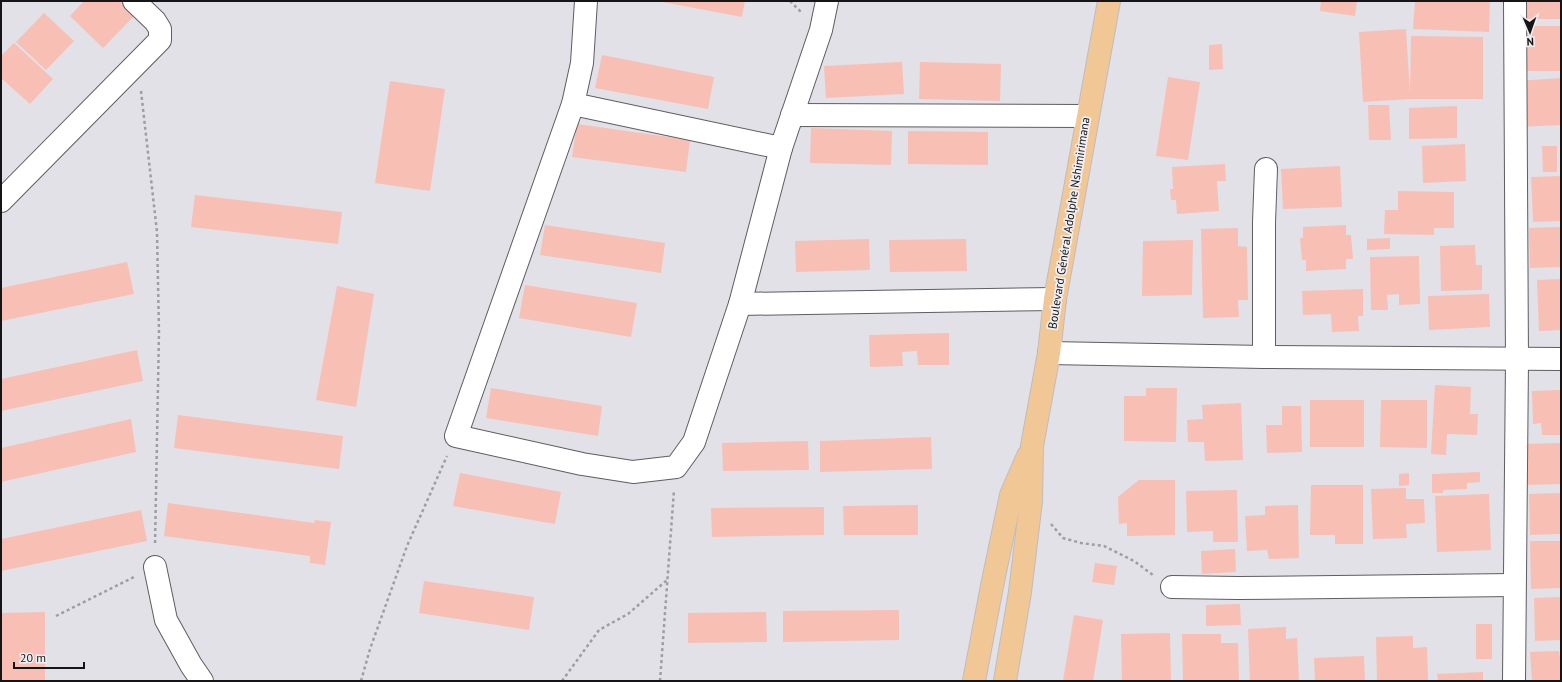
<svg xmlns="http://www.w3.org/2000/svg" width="1562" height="682" font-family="'PT Sans',sans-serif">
<rect width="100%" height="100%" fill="#e2e1e7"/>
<g fill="#f8bfb5">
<path d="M84,1h40l13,12 -34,35 -33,-32z"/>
<path d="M657,1h88l-3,16z"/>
<path d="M1321,1h36l-2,15 -35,-5z"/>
<path d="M1415,1h75l-1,31 -76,-3z"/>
<rect x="1523" y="1" width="38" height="18"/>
<path d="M44,13l30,28 -28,29 -30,-28z"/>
<rect x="1519" y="26" width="42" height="45"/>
<path d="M1406,29l4,65 1,-58 72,1v62h-73l-47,3 -4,-70z"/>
<path d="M14,43l39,36 -23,25 -29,-26v-22z"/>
<path d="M1222,44l1,25 -14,1v-25z"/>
<path d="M602,55l112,22 -6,32 -113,-21z"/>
<path d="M902,62l2,32 -78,4 -2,-32z"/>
<path d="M920,62l81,2 -1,37 -81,-2z"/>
<path d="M1168,77l32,5 -12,78 -32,-4z"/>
<path d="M1561,78v47l-41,2 -3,-46z"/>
<path d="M390,81l55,8 -15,102 -55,-8z"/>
<path d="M1368,105h21l2,35h-22z"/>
<path d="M1457,106v32l-48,1v-31z"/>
<path d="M577,124l113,16 -4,32 -114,-15z"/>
<path d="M811,128l81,3 -1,34 -81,-2z"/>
<path d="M908,131l80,1v33l-80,-1z"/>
<path d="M1465,144l1,37 -43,2 -1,-37z"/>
<path d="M1542,146h15v26h-14z"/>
<path d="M1225,164l1,17h-9l2,30 -42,3 -1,-14h-5l-1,-11h3l-1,-22z"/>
<path d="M1340,166l2,41 -59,2 -2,-40z"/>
<path d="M1561,176v45l-28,1 -2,-45z"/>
<path d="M1398,191l56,1v36h-20v7l-50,-1 1,-24h13z"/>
<path d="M195,195l147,17 -4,32 -147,-17z"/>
<path d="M545,225l120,18 -4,30 -121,-18z"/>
<path d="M1346,225v10h5l2,24h-7v10l-40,2v-11h-4l-2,-22h3v-11z"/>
<path d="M1561,227v40l-31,1 -1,-40z"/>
<path d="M1238,228v18l9,1 1,53h-10l1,17 -36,1 -2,-89z"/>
<path d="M1390,238v11l-23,1v-11z"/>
<path d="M869,239l1,31 -74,2 -1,-31z"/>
<path d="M966,239l1,32 -77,1 -1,-32z"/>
<path d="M1193,240l-1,55 -50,1 1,-55z"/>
<path d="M1475,245l1,20h6v25l-41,1 -1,-45z"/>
<path d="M1419,256l1,48 -21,1v-11l-12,1 1,15h-17l-1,-53z"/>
<path d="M127,262l7,32 -133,27v-33z"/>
<path d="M1561,279v51l-22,1 -2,-51z"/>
<path d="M525,285l112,18 -6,34 -112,-19z"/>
<path d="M337,286l37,8 -18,113 -40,-7z"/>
<path d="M1363,289v27h-5l1,15 -27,1 -1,-18 -28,1 -1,-24z"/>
<path d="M1489,294l1,33 -61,3 -1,-34z"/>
<path d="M949,333v32h-31l-1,-14 -15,1 1,14 -33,1 -1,-32z"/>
<path d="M137,350l6,31 -142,30v-32z"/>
<path d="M1435,385l36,2 -1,27h8l-1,21 -30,-1 -1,21 -15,-1z"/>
<path d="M491,388l111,18 -4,30 -112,-18z"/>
<path d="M1146,388h31l-1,54 -52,-1v-45h22z"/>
<path d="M1561,390v45h-19l-1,-12 -8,1 -1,-33z"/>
<rect x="1310" y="400" width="54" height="47"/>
<path d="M1381,400h46v48l-47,-1z"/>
<path d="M1241,403l2,57 -38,1 -1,-19h-16l-1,-22 16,-1 -1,-14z"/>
<path d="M1282,406h19l1,46 -35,1 -1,-28h16z"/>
<path d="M178,415l165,21 -4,33 -165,-21z"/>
<path d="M131,419l5,33 -135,30v-34z"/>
<path d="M931,437l1,32 -112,3v-31z"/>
<path d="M808,441l1,29 -86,1 -1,-28z"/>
<path d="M1561,443v41l-36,1v-41z"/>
<path d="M1480,472v10l-13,1v6l-24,1v3h-11v-19z"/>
<path d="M460,473l101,19 -6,32 -102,-18z"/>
<path d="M1409,473v12l-10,1v-12z"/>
<path d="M1139,480h36v55l-48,1v-13l-8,1 -1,-27z"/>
<path d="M1311,485h52v59h-28v-9h-25z"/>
<path d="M1406,488v11h18l1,24 -19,1 1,14 -34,1 -2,-50z"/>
<path d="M1237,490l1,52h-25v-11l-26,1 -1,-41z"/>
<path d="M1561,493v41l-31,1 -1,-41z"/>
<path d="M1489,494l2,56 -54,2 -2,-56z"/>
<path d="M168,503l146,20 1,-3 16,2 -6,43 -15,-2v-7l-146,-20z"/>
<path d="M918,505v30h-74l-1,-29z"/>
<path d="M1298,505l1,53 -30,1 -2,-9 -20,1 -2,-35 20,-1v-9z"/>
<path d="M824,507v28l-112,2 -1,-29z"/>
<path d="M141,510l6,31 -146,30v-32z"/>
<path d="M1530,541h31v47l-30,1z"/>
<path d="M1235,549l1,23 -34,2 -1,-23z"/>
<path d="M1095,563l22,3 -3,19 -22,-3z"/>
<path d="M424,581l110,16 -5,33 -110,-17z"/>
<path d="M1561,597v43l-26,1 -1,-43z"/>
<path d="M1240,604l1,21 -35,1v-21z"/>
<path d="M899,610v30l-116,2v-31z"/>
<path d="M45,612v69h-44v-68z"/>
<path d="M766,612l1,30 -79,1v-30z"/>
<path d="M1074,615l29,5 -10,61h-30z"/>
<rect x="1476" y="624" width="16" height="35"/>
<path d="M1286,627v12l11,-1 2,43h-49l-2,-52z"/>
<path d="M1170,633l1,48h-49l-1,-47z"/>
<path d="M1182,634h39v9h17l1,38h-56z"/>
<path d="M1413,636v12l14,-1 1,34h-51l-1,-44z"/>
<path d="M1559,651l1,7h1v23h-29l-2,-29z"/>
<path d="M1364,656l1,25h-50l-1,-23z"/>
<path d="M1483,672v9h-45l-1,-7z"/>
</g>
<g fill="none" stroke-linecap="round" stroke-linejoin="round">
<g stroke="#5d5d62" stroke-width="24">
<g id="minor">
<path d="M586,1l-4,62 -9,41 -117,332 126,28 51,8 43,-5 18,-25 46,-138"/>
<path d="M827,1l-6,29 -40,118 -41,156 315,-5"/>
<path d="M573,104l208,44"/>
<path d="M792,115l295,1"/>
<path d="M1,201l159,-161v-11l-5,-8 -21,-20"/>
<path d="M1049,353l215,4 297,2"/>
<path d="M1264,357v-135l2,-53"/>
<path d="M155,567l11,53 25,45 11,16"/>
<path d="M1172,587l66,1 276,-3"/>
<path d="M1514,681l3,-321 -2,-359"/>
</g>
</g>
<g stroke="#bdbdbe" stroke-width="24">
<g id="major">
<path d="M974,681l18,-95 19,-91 17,-39"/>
<path d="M1005,681l15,-89 11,-91 1,-55 17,-93 6,-54 54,-298"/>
</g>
</g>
<g stroke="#9e9ea2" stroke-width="2.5" stroke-dasharray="3 3" stroke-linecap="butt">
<path d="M790,1l11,11"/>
<path d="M141,91l16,141 2,100 -4,213"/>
<path d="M1051,524l12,14 18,5 23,3 30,15 19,14"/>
<path d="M56,616l78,-39"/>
<path d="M361,681l9,-32 37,-103 40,-90"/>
<path d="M562,681l37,-51 29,-16 39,-34"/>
<path d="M660,681l14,-191"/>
</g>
<use href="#minor" stroke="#fff" stroke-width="22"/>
<use href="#major" stroke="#f2c796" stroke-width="22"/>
</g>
<g text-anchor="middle" stroke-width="3.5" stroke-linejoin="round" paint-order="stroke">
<g font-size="12" fill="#151517" stroke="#efeff4">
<text transform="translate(1069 223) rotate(-81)" y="4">Boulevard Général Adolphe Nshimirimana</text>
</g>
</g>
<rect width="1562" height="682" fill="none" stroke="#151517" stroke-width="4"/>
<g transform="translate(1530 32) rotate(178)" stroke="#efeff4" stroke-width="3" paint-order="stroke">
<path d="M0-3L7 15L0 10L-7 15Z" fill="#151517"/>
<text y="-6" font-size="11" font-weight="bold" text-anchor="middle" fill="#151517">N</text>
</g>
<path d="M14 662v6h70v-6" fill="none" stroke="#151517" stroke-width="2"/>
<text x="20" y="662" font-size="12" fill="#151517" stroke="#efeff4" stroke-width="3" paint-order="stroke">20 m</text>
</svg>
